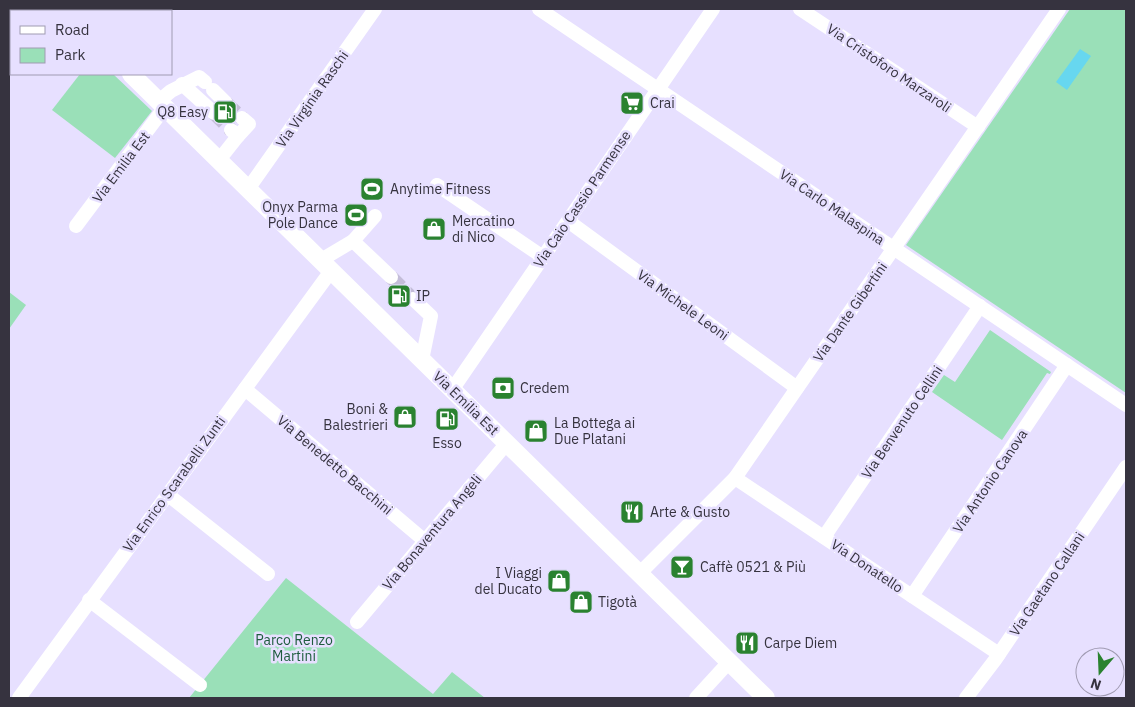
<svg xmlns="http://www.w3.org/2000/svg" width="1135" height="707" font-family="'IBM Plex Sans',sans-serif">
<rect width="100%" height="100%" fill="#e7e0ff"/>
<g fill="#9ae0b8">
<path d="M1070,9h56v384l-220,-148z"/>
<path d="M80,74h33l39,37 -37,47 -63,-48z"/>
<path d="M9,292l17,13 -17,24z"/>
<path d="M990,330l61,42 -1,2 -3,-1 -45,67 -70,-48 12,-17 11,7z"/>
<path d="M286,578l147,116 19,-22 33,26h-296z"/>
</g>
<path fill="#67d7ef" d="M1080,49l11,7 -24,34 -11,-8z"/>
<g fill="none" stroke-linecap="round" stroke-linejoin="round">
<g stroke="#c4bdd9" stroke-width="14" stroke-dasharray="14 7" stroke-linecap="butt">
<path d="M226,103l16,15"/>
<path d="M214,113l17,17"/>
<path d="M391,277l22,22"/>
</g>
<g stroke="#fff" stroke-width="14">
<path d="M539,9l587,396"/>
<path d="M800,9l178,118"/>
<path d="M113,11l1,-2"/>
<path d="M182,84l32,29"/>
<path d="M213,90l13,13"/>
<path d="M159,101l12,-10 28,-14 6,5"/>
<path d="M238,136l11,-12 -7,-6"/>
<path d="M219,160l19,-24 -7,-6"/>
<path d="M437,185l106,72"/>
<path d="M248,189l127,-180"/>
<path d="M568,221l229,167"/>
<path d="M76,226l89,-119"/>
<path d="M353,241l22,-25"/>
<path d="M321,260l32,-19 38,36"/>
<path d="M413,299l18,17 -9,44"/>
<path d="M245,389l180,152"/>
<path d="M452,390l261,-381"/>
<path d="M735,478l264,176"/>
<path d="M167,494l101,80"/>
<path d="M824,537l156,-231"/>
<path d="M639,574l96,-96 324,-469"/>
<path d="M912,596l155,-231"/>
<path d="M89,600l111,85"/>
<path d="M357,622l150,-179"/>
<path d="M19,698l312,-427"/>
<path d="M696,698l33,-36"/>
<path d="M966,698l29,-38 131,-193"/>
</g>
<g stroke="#fff" stroke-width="18">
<path d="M65,9l3,2"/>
<path d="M131,74l635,624"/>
</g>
</g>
<defs>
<g id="supermarket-square" transform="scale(1.25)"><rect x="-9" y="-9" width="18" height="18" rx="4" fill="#2a8230" stroke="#e7e0ff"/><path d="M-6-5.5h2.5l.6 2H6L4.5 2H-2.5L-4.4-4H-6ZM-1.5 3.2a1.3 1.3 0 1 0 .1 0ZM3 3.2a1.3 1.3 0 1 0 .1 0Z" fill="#fff"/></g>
<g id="fuel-square" transform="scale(1.25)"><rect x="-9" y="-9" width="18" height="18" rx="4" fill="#2a8230" stroke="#e7e0ff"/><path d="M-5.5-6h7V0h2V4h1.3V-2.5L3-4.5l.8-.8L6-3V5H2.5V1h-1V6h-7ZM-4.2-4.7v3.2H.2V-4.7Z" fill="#fff"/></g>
<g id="stadium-square" transform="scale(1.25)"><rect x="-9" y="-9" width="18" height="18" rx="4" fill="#2a8230" stroke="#e7e0ff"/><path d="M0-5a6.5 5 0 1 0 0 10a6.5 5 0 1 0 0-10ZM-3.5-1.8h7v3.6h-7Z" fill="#fff"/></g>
<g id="shop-square" transform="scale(1.25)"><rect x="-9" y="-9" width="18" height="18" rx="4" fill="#2a8230" stroke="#e7e0ff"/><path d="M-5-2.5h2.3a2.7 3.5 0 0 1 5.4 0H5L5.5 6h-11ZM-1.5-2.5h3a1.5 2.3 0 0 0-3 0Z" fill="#fff"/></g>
<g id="bank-square" transform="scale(1.25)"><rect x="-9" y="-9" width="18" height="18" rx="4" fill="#2a8230" stroke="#e7e0ff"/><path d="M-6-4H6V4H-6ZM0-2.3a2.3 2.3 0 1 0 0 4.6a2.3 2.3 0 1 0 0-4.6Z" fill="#fff"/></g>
<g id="restaurant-square" transform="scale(1.25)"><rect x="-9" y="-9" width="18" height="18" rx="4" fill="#2a8230" stroke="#e7e0ff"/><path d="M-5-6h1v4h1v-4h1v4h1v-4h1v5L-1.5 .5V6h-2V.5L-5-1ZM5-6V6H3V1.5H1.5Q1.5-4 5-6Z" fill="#fff"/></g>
<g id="bar-square" transform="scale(1.25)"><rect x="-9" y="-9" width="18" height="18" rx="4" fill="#2a8230" stroke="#e7e0ff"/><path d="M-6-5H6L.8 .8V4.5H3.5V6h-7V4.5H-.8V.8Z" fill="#fff"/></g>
</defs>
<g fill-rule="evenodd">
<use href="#supermarket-square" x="632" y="103"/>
<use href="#fuel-square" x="225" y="112"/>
<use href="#stadium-square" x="372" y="189"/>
<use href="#stadium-square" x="356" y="215"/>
<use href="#shop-square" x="434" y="229"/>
<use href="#fuel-square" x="399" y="296"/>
<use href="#bank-square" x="503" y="388"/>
<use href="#shop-square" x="405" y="417"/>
<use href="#fuel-square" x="447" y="419"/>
<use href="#shop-square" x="536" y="431"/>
<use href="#restaurant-square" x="632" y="512"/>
<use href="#bar-square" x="682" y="567"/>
<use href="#shop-square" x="559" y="581"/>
<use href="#shop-square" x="581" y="602"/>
<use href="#restaurant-square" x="747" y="643"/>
</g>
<g text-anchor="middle" stroke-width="5" stroke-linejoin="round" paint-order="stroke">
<g font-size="14" fill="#36333f" stroke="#e7e0ff">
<text transform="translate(889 68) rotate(34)" y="5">Via Cristoforo Marzaroli</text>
<text transform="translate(312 99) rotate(-55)" y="5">Via Virginia Raschi</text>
<text transform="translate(121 167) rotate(-53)" y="5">Via Emilia Est</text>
<text transform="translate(582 199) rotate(-56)" y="5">Via Caio Cassio Parmense</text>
<text transform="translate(832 207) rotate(34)" y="5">Via Carlo Malaspina</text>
<text transform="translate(683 305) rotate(36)" y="5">Via Michele Leoni</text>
<text transform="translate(850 312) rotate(-55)" y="5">Via Dante Gibertini</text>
<text transform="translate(466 403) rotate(44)" y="5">Via Emilia Est</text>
<text transform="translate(902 422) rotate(-56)" y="5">Via Benvenuto Cellini</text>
<text transform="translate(335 465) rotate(40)" y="5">Via Benedetto Bacchini</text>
<text transform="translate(990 481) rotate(-56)" y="5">Via Antonio Canova</text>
<text transform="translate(174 484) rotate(-54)" y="5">Via Enrico Scarabelli Zunti</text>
<text transform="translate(432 532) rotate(-50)" y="5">Via Bonaventura Angeli</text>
<text transform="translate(867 566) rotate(34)" y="5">Via Donatello</text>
<text transform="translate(1047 584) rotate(-56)" y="5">Via Gaetano Callani</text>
</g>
<g font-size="14" fill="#36333f" stroke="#e7e0ff" text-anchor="start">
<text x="650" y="108">Crai</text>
<text x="208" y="117" text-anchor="end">Q8 Easy</text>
<text x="390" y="194">Anytime Fitness</text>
<text x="338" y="212" text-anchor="end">Onyx Parma<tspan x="338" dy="16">Pole Dance</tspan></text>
<text x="452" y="226">Mercatino<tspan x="452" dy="16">di Nico</tspan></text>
<text x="416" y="301">IP</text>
<text x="520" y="393">Credem</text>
<text x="388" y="414" text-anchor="end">Boni &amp;<tspan x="388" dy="16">Balestrieri</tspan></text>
<text x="554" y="428">La Bottega ai<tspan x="554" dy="16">Due Platani</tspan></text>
<text x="447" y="448" text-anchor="middle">Esso</text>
<text x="650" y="517">Arte &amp; Gusto</text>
<text x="700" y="572">Caffè 0521 &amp; Più</text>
<text x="542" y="578" text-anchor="end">I Viaggi<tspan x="542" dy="16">del Ducato</tspan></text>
<text x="598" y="607">Tigotà</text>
<text x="764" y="648">Carpe Diem</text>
</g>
<g font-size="14" fill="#1e5c3e" stroke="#e7e0ff">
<text x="294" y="645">Parco Renzo<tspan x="294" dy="16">Martini</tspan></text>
</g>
</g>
<rect width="1135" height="707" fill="none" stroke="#36333f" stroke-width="20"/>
<rect x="10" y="10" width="162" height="65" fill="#e7e0ff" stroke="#a09bb2"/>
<rect x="20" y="26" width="25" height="8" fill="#ffffff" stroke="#a09bb2"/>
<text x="55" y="35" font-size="15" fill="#36333f">Road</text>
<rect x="20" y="48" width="25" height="15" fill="#9ae0b8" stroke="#a09bb2"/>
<text x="55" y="60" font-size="15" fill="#36333f">Park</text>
<g transform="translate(1100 672) rotate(199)"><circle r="24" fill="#e7e0ff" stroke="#a09bb2"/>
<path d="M0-4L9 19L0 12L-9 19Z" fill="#2a8230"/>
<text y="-8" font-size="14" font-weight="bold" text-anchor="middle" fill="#36333f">N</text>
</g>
</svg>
